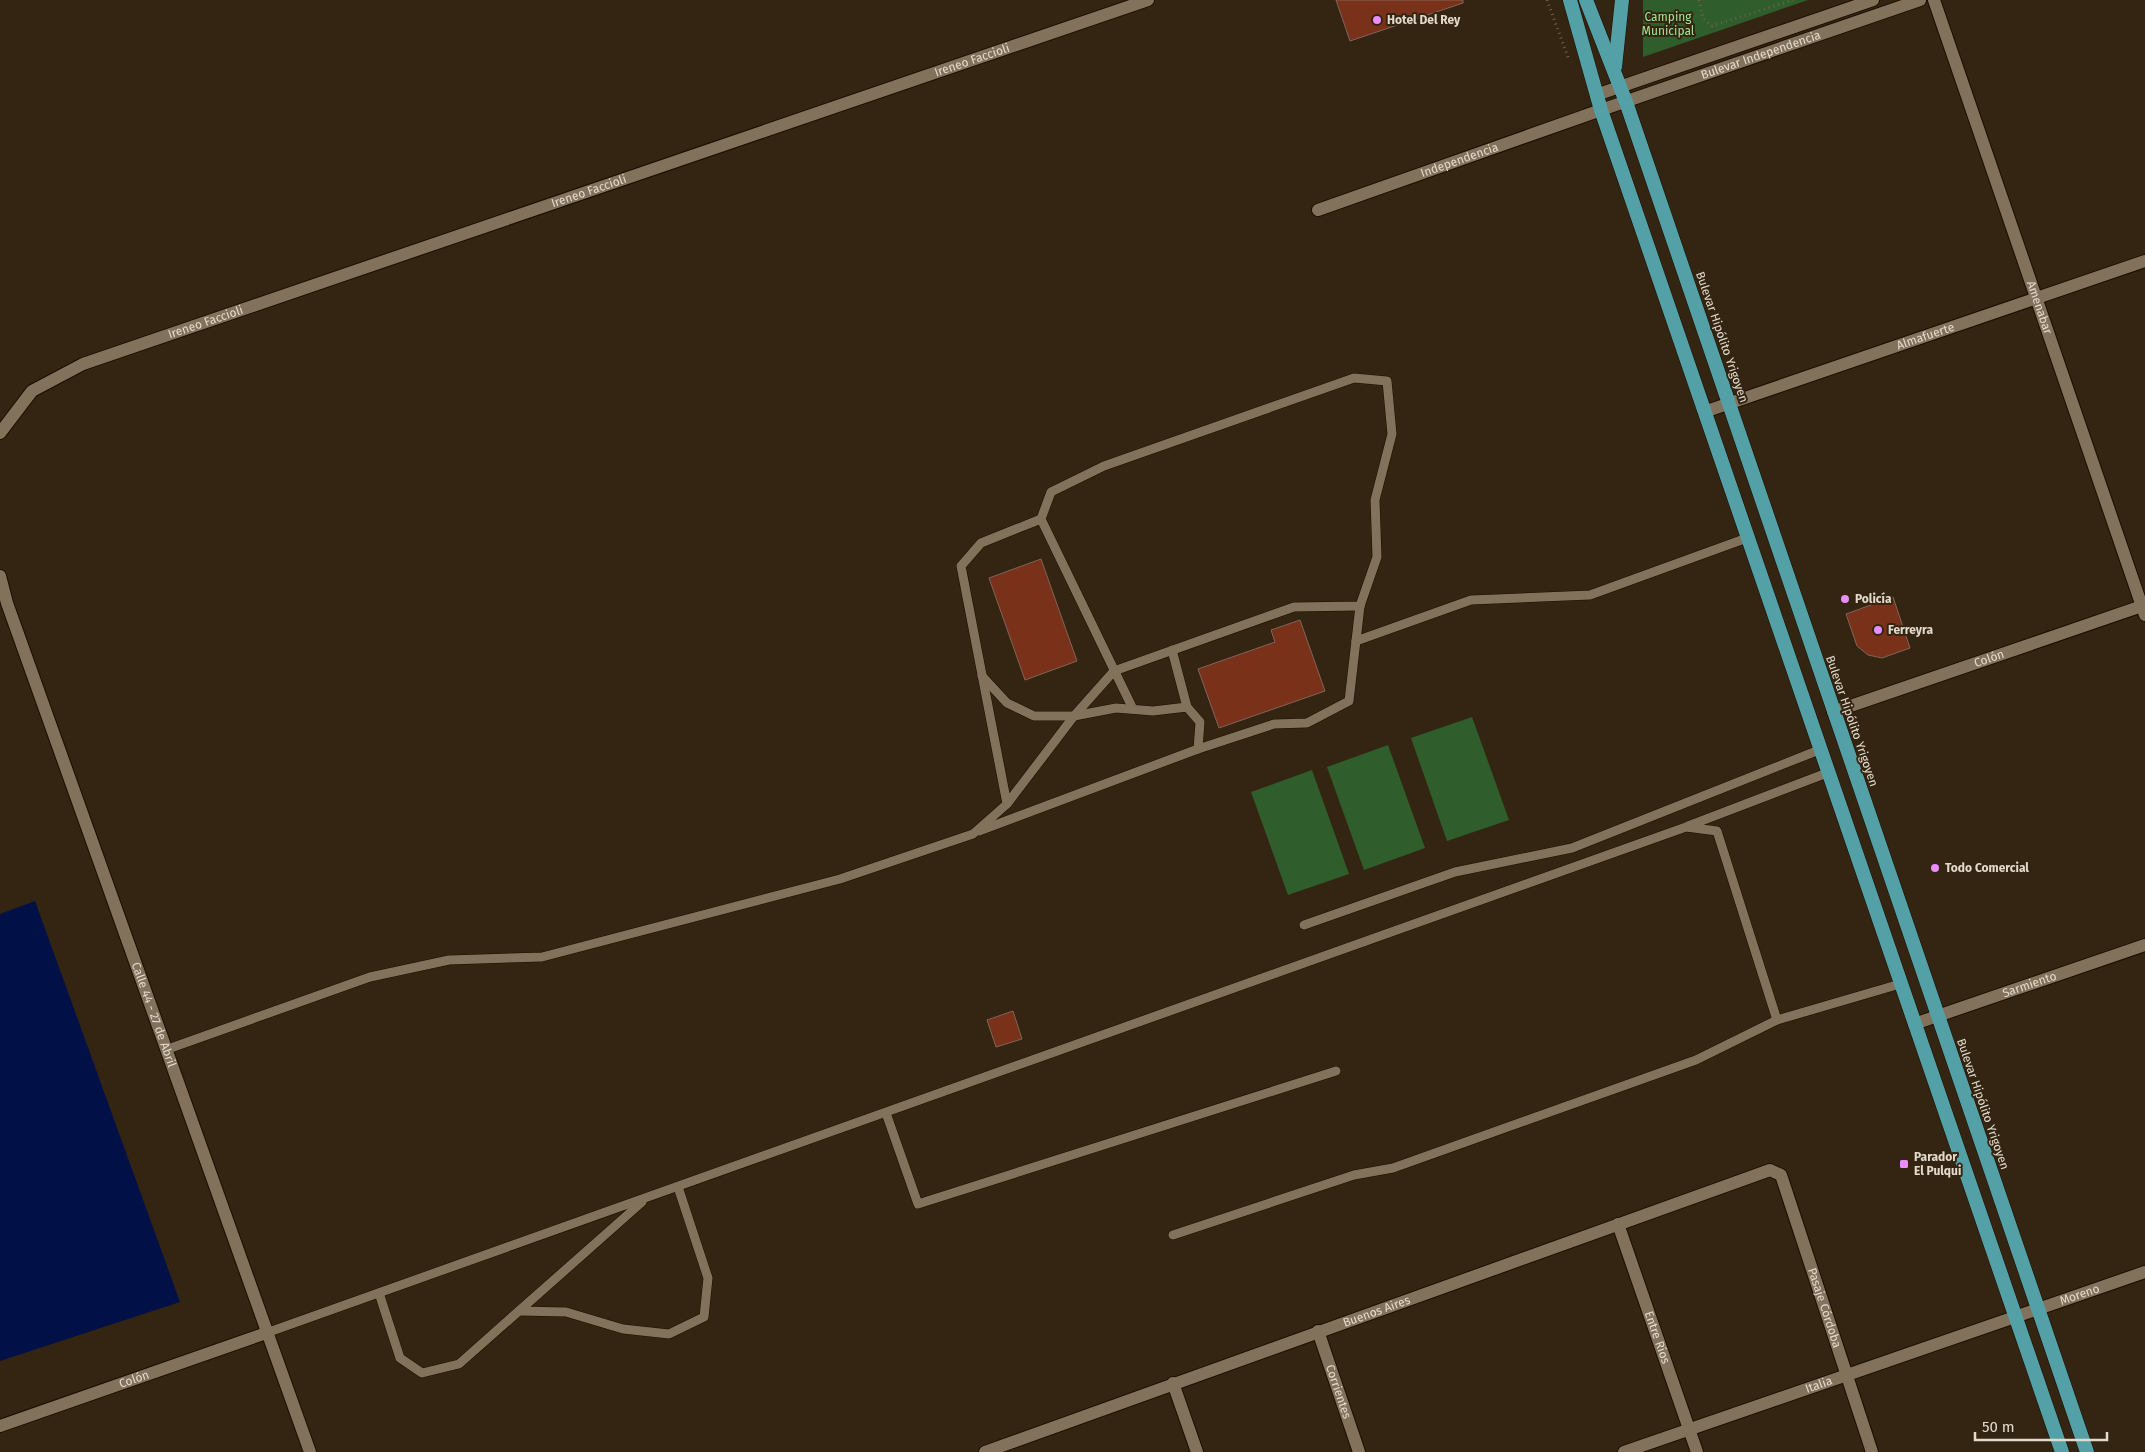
<svg xmlns="http://www.w3.org/2000/svg" width="2145" height="1452" font-family="'Fira Sans',sans-serif">
<rect width="100%" height="100%" fill="#332511"/>
<g fill="#305d2c">
<path d="M1643,0h165l-165,57z"/>
<path d="M1472,717l37,103 -62,21 -36,-103z"/>
<path d="M1388,745l37,103 -61,22 -37,-103z"/>
<path d="M1312,770l37,104 -61,21 -37,-103z"/>
</g>
<path fill="#021048" d="M35,901l145,401 -180,59v-447z"/>
<g fill="#793219" stroke="#80645b">
<path d="M1336,0h127v3l-113,38z"/>
<path d="M1041,559l36,102 -52,19 -36,-102z"/>
<path d="M1893,597l17,51 -28,10 -14,-3 -11,-9 -11,-32z"/>
<path d="M1300,620l25,71 -106,37 -21,-59 77,-27 -4,-12z"/>
<path d="M1013,1011l9,28 -26,8 -9,-27z"/>
</g>
<g fill="none" stroke-linecap="round" stroke-linejoin="round">
<g stroke="#1a0e00" stroke-width="10">
<g id="service">
<path d="M1041,519l92,190"/>
<path d="M1356,641l115,-41 119,-5 157,-57"/>
<path d="M1172,650l15,57"/>
<path d="M1198,749l76,-25 33,-1 42,-22 11,-95"/>
<path d="M1688,826l139,-53"/>
<path d="M979,831l219,-82 2,-27 -13,-15 -34,4 -37,-3 -42,8h-40l-27,-13 -25,-27"/>
<path d="M1304,925l151,-53 117,-24 247,-98"/>
<path d="M1777,1020l123,-36"/>
<path d="M168,1049l202,-72 79,-17 93,-3 298,-78 133,-45 34,-30 67,-88 40,-45 180,-64 66,-1 17,-49 -2,-57 17,-66 -5,-53 -33,-3 -250,88 -53,26 -10,27 -60,24 -20,23 46,238"/>
<path d="M886,1113l32,91 418,-133"/>
<path d="M379,1293l21,65 22,15 37,-9 183,-162"/>
<path d="M519,1311l47,1 57,17 46,5 35,-17 4,-39 -30,-91"/>
<path d="M269,1332l1417,-505 31,4 60,189 -81,40 -303,108 -39,7 -181,60"/>
</g>
</g>
<g stroke="#1a0e00" stroke-width="14">
<g id="minor">
<path id="s1" d="M1934,0l211,615"/>
<path id="s2" d="M1318,210l283,-100"/>
<path id="s3" d="M1704,412l441,-151"/>
<path id="s4" d="M1833,712l312,-107"/>
<path id="s5" d="M1914,1024l231,-79"/>
<path id="s6" d="M1618,1224l79,228"/>
<path id="s7" d="M1318,1331l41,121"/>
<path d="M1173,1383l24,69"/>
<path id="s8" d="M0,1426l269,-94"/>
<path id="s9" d="M985,1452l785,-282 11,5 91,277"/>
<path id="s10" d="M1624,1452l521,-180"/>
</g>
</g>
<g stroke="#1a0e00" stroke-width="14">
<g id="tertiary">
<path d="M1596,95l277,-95"/>
<path id="s11" d="M1601,110l319,-110"/>
<path id="s12" d="M0,433l32,-42 51,-27 1065,-364"/>
<path id="s13" d="M0,576l7,27 303,849"/>
</g>
</g>
<g stroke="#1a0e00" stroke-width="15">
<g id="trunk">
<path d="M1570,0l31,110 461,1342"/>
<path d="M1586,0l40,102 461,1350"/>
<path d="M1615,67l7,-67"/>
</g>
</g>
<g stroke="#6e6150" stroke-width="3" stroke-dasharray="1 4" stroke-linecap="butt">
<path d="M1547,0l22,60"/>
<path d="M1699,0l4,18 9,8 81,-26"/>
</g>
<use href="#service" stroke="#82725b" stroke-width="9"/>
<use href="#minor" stroke="#82725b" stroke-width="12"/>
<use href="#tertiary" stroke="#82725b" stroke-width="12"/>
<use href="#trunk" stroke="#54a0a7" stroke-width="14"/>
</g>
<g fill="#ea8dfc" stroke="#332511" stroke-width="2">
<circle cx="1377" cy="20" r="5"/>
<circle cx="1845" cy="599" r="5"/>
<circle cx="1878" cy="630" r="5"/>
<circle cx="1935" cy="868" r="5"/>
<rect x="1899" y="1159" width="10" height="10" rx="2.5"/>
</g>
<g text-anchor="middle" stroke-width="4" stroke-linejoin="round" paint-order="stroke">
<g font-size="12" fill="#9eea95" stroke="#332511">
<text x="1668" y="21">Camping<tspan x="1668" dy="14">Municipal</tspan></text>
</g>
<g font-size="12" font-weight="bold" fill="#e3dace" stroke="#332511" text-anchor="start">
<text x="1387" y="24">Hotel Del Rey</text>
<text x="1855" y="603">Policía</text>
<text x="1888" y="634">Ferreyra</text>
<text x="1945" y="872">Todo Comercial</text>
<text x="1914" y="1161">Parador<tspan x="1914" dy="14">El Pulqui</tspan></text>
</g>
<g font-size="12" fill="#e3dace" stroke="#332511">
<text dy="4" stroke="none"><textPath href="#s11" startOffset="169">Bulevar Independencia</textPath></text>
<text dy="4" stroke="none"><textPath href="#s12" startOffset="1050">Ireneo Faccioli</textPath></text>
<text dy="4" stroke="none"><textPath href="#s2" startOffset="150">Independencia</textPath></text>
<text dy="4" stroke="none"><textPath href="#s12" startOffset="645">Ireneo Faccioli</textPath></text>
<text dy="4" stroke="none"><textPath href="#s1" startOffset="325">Amenabar</textPath></text>
<text dy="4" stroke="none"><textPath href="#s12" startOffset="240">Ireneo Faccioli</textPath></text>
<text dy="4" stroke="none"><textPath href="#s3" startOffset="234">Almafuerte</textPath></text>
<text transform="translate(1722 337) rotate(71)" y="4">Bulevar Hipólito Yrigoyen</text>
<text dy="4" stroke="none"><textPath href="#s4" startOffset="165">Colón</textPath></text>
<text transform="translate(1852 721) rotate(71)" y="4">Bulevar Hipólito Yrigoyen</text>
<text dy="4" stroke="none"><textPath href="#s5" startOffset="122">Sarmiento</textPath></text>
<text dy="4" stroke="none"><textPath href="#s13" startOffset="465">Calle 44 - 27 de Abril</textPath></text>
<text transform="translate(1983 1104) rotate(71)" y="4">Bulevar Hipólito Yrigoyen</text>
<text dy="4" stroke="none"><textPath href="#s10" startOffset="482">Moreno</textPath></text>
<text dy="4" stroke="none"><textPath href="#s9" startOffset="986">Pasaje Córdoba</textPath></text>
<text dy="4" stroke="none"><textPath href="#s9" startOffset="416">Buenos Aires</textPath></text>
<text dy="4" stroke="none"><textPath href="#s6" startOffset="120">Entre Ríos</textPath></text>
<text dy="4" stroke="none"><textPath href="#s8" startOffset="142">Colón</textPath></text>
<text dy="4" stroke="none"><textPath href="#s10" startOffset="206">Italia</textPath></text>
<text dy="4" stroke="none"><textPath href="#s7" startOffset="64">Corrientes</textPath></text>
</g>
</g>
<path d="M1975 1432v8h132v-8" fill="none" stroke="#e3dace" stroke-width="2.5"/>
<text x="1982" y="1432" font-size="15" fill="#e3dace" stroke="#332511" stroke-width="4" paint-order="stroke">50 m</text>
</svg>
